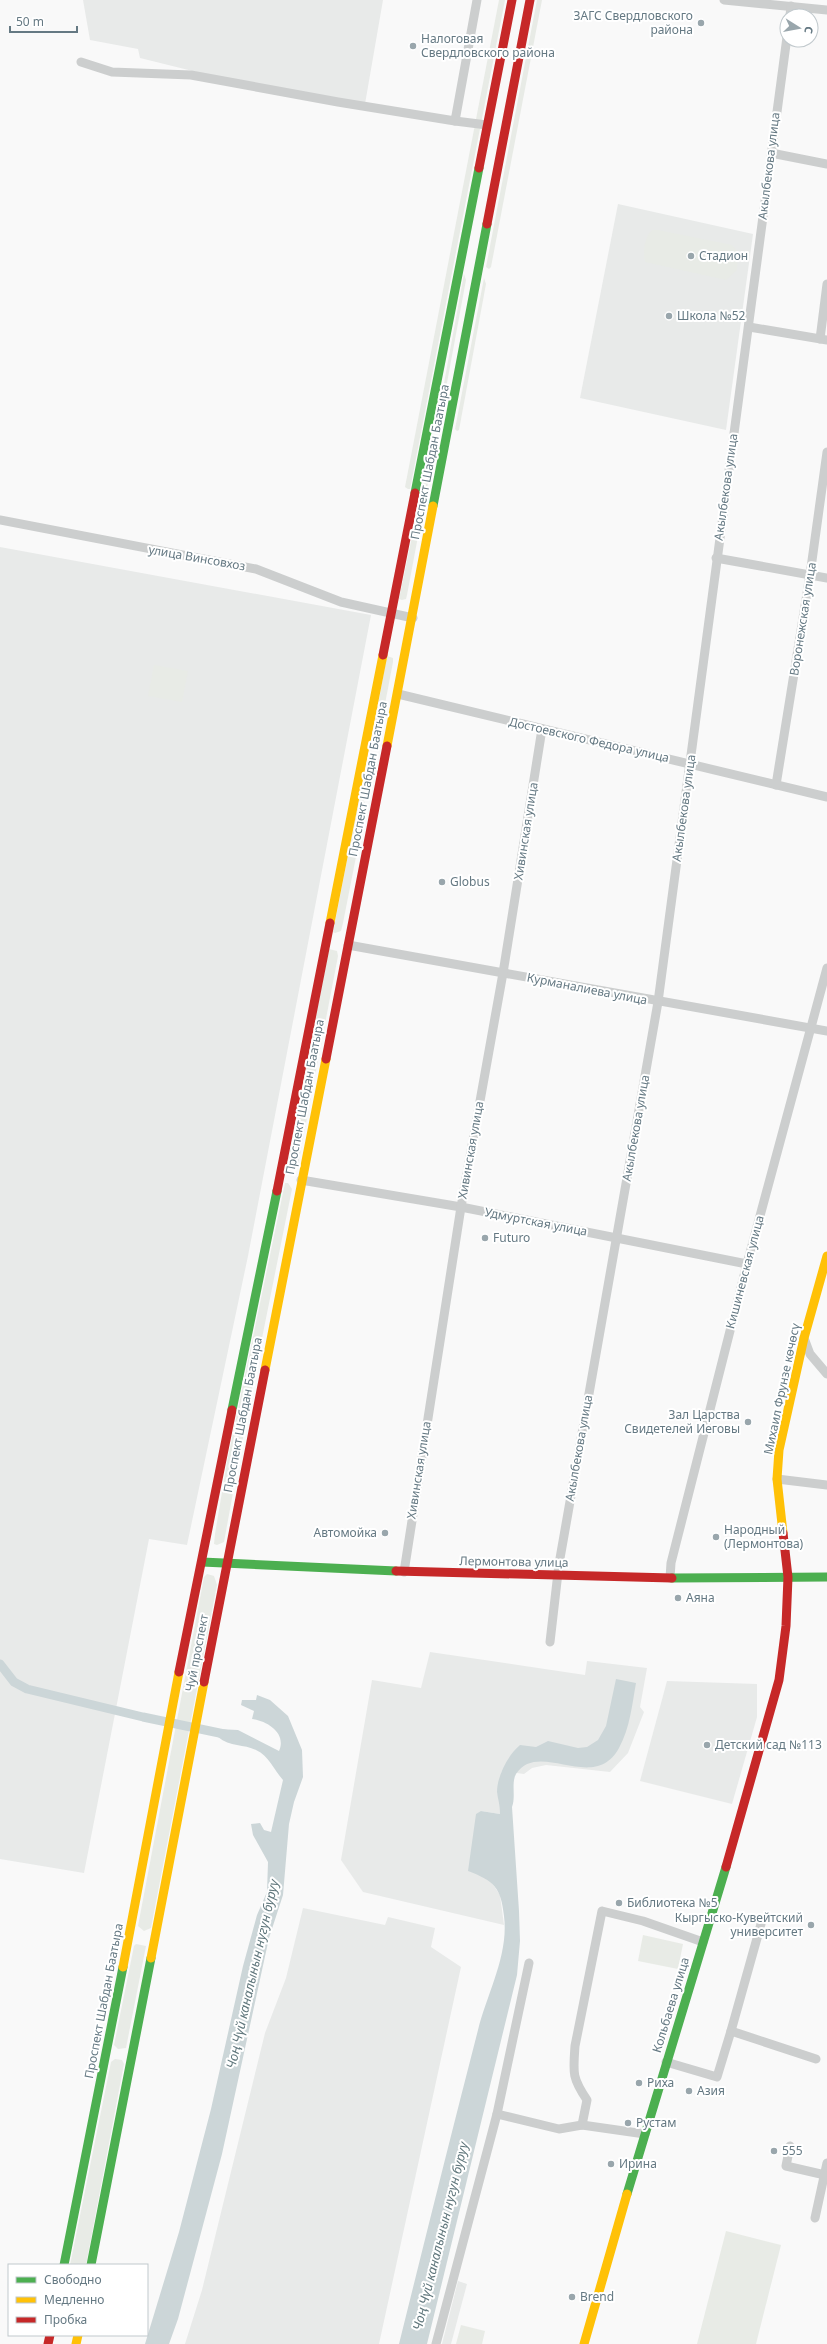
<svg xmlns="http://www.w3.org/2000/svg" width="827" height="2344" font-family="'Noto Sans',sans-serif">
<rect width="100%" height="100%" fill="#f9f9f9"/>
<g fill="#e8eae9">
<path d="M83,0h300l-18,104 -132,-23 -93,-23 -2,-9 -48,-9z"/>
<path d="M618,204l135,30 -27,196 -146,-32z"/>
<path d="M0,547l371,68 -123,641 -61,289 -38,-6 -65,334 -84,-14z"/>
<path d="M430,1652l155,23 2,-14 60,7 -7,39 4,5 -16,41 -18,19 -64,-7 -14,3 -8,6 -22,-3 -5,21 3,9v13l-19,-3v65l9,4 10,15 4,30 -141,-33 -22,-32 31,-180 49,8z"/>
<path d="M667,1681l90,3v33l-25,87 -92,-23z"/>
<path d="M303,1908l82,17 3,-8 47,11 -4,19 30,20 -82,377h-194l17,-54 63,-257 21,-55z"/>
<path d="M458,2281l9,3 -16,60h-9z"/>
</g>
<g fill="#e8ebe6">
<path d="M499,0h6l-95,489h-2l-3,-2z"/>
<path d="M537,0h5l-51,267 -2,2 -3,-2z"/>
<path d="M652,230h6l74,15 6,7 -1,18 -11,10 -81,-18c-2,-11 -1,-24 7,-32z"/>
<path d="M464,274l2,6 -27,146 -3,1z"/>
<path d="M484,278l2,6 -27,146 -2,1 -2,-2z"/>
<path d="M427,465l4,2 -24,128 -1,4 -4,1 -3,-1z"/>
<path d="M387,656l6,2v4l-16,84 -4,3 -3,-1z"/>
<path d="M154,665l34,6 -6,31 -34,-6z"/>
<path d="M359,799h4l3,7 -23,117 -2,8 -6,2 -2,-1z"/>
<path d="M329,949l8,2 1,5 -40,209 -3,2 -8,-1z"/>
<path d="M285,1183h3l4,6 -38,189 -30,164 -7,3 -3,-1 1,-10 12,-72z"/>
<path d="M207,1574l7,2 3,9 -66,343 -7,3 -6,-5 66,-349z"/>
<path d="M643,1935l40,9 -5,25 -40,-8z"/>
<path d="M136,1944l10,2 -20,102 -8,1 -4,-4 20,-99z"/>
<path d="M115,2059l7,1 2,4 -38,201h-16l41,-203z"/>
<path d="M726,2231l55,14 -25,99h-59z"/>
<path d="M461,2325l24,6 -3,13h-26z"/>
</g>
<g fill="#ccd6d8">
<path d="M616,1679l20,4c-4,22 -6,45 -17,65 -25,46 -80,-9 -103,26 -5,9 0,23 -4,33l7,104 1,30 -3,34 -90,369h-28c26,-105 52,-209 79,-314 9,-37 31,-75 26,-114 -3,-29 -10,-35 -36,-45l8,-57 5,-3 19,3c0,-10 -2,-14 -3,-22 0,-16 11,-37 23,-47l16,2 12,-6 30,7 9,-1 11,-7 8,-14z"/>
<path d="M257,1695l13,5 18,16 14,34 1,27 -9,25 -5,22 -6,71 -14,43 -47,216 -44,165 -9,25h-24l34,-112 32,-123 32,-143 14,-51 10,-23 1,-30 -15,-27 -2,-11 9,-1 4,7 7,2 12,-52c-9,-10 -14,-24 -27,-30 -12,-6 -26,-3 -38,-13l-1,-8 21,1 41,21c8,-18 -12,-30 -27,-32l2,-8 -13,-6 1,-5h14z"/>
</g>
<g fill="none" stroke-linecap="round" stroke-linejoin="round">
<path stroke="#ccd6d8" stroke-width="9" d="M0,1664l14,18 13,7 116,28 86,18"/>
<g stroke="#cccece" stroke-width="9">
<path d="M724,0l103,10"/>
<path d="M790,16l1,-10"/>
<path d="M81,62l31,10 79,3 147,27 117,19 22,-121"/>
<path d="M455,121l32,4"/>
<path d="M771,153l56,11"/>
<path d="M749,327l78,13"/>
<path d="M820,339l7,-55"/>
<path d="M0,520l256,49 85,33 72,16"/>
<path d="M716,558l111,20"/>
<path d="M398,694l429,103"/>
<path d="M776,785l34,-210 17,-123"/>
<path d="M348,945l479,86"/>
<path d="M301,1180l160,27 286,57"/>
<path d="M804,1338l6,16 17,20"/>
<path d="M777,1479l50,6"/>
<path d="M404,1572l57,-365 42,-234 39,-244"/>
<path d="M670,1578l1,-15 76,-299 80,-296"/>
<path d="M550,1642l9,-78 99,-562 129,-965"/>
<path d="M731,2031l30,-107"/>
<path d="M666,2062l51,15 14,-46 85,28"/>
<path d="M497,2114l62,15 23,-4 63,9"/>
<path d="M582,2125l5,-25c-15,-22 -14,-27 -12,-54l27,-135 41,10 60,21"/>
<path d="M790,2146l-4,20 39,9"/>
<path d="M815,2218l12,-55"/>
<path d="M436,2344l61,-230 32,-151"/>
</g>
<g stroke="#4caf50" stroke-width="9">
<path d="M415,493l64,-325"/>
<path d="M433,506l54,-282"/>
<path d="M232,1410l45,-219"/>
<path d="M202,1562l194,9"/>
<path d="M672,1578l155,-1"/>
<path d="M627,2194l99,-327"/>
<path d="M64,2265l59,-298"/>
<path d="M91,2265l60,-307"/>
</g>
<g stroke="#ffc107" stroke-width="9">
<path d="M387,746l46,-240"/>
<path d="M330,923l53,-268"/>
<path d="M265,1370l61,-311"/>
<path d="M783,1533l-6,-54 2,-29 25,-112 23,-82"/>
<path d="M151,1958l53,-276"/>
<path d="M123,1967l56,-295"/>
<path d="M76,2344l2,-9"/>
<path d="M584,2344l43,-150"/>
</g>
<g stroke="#c62828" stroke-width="9">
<path d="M479,168l33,-168"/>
<path d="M487,224l43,-224"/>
<path d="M383,655l32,-162"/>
<path d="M326,1059l61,-313"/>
<path d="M277,1191l53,-268"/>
<path d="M396,1571l276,7"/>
<path d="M179,1672l53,-262"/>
<path d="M204,1682l61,-312"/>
<path d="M726,1867l53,-187 7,-54 2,-49 -5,-44"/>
<path d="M48,2344l2,-9"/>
</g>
</g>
<g fill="#99a6ac" stroke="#fff" stroke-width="1.5">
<circle cx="701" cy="23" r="4"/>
<circle cx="413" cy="46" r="4"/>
<circle cx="691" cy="256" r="4"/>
<circle cx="669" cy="316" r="4"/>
<circle cx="442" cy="882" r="4"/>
<circle cx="485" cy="1238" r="4"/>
<circle cx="748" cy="1422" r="4"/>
<circle cx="385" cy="1533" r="4"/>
<circle cx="716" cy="1537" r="4"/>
<circle cx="678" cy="1598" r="4"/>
<circle cx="707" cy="1745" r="4"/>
<circle cx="619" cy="1903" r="4"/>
<circle cx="811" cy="1925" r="4"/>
<circle cx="639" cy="2083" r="4"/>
<circle cx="689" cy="2091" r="4"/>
<circle cx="628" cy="2123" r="4"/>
<circle cx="774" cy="2151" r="4"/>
<circle cx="611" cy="2164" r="4"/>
<circle cx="572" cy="2297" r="4"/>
</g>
<g text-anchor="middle" stroke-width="4" stroke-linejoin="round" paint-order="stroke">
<g font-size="12" fill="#657983" stroke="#fff" text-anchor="start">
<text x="693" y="20" text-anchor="end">ЗАГС Свердловского<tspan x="693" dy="14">района</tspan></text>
<text x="421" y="43">Налоговая<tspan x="421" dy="14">Свердловского района</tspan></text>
<text x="699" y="260">Стадион</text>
<text x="677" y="320">Школа №52</text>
<text x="450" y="886">Globus</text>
<text x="493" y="1242">Futuro</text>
<text x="740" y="1419" text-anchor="end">Зал Царства<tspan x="740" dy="14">Свидетелей Иеговы</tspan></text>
<text x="724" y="1534">Народный<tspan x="724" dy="14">(Лермонтова)</tspan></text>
<text x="377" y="1537" text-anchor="end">Автомойка</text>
<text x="686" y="1602">Аяна</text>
<text x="715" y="1749">Детский сад №113</text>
<text x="627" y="1907">Библиотека №5</text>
<text x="803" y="1922" text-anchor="end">Кыргыско-Кувейтский<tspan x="803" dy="14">университет</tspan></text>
<text x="647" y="2087">Риха</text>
<text x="697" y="2095">Азия</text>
<text x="636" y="2127">Рустам</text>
<text x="782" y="2155">555</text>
<text x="619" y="2168">Ирина</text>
<text x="580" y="2301">Brend</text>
</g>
<g font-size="12" fill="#657983" stroke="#fff">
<text transform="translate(769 166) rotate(-83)" y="4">Акылбекова улица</text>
<text transform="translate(430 462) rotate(-79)" y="4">Проспект Шабдан Баатыра</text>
<text transform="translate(726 487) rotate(-82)" y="4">Акылбекова улица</text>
<text transform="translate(197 558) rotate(10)" y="4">улица Винсовхоз</text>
<text transform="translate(803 619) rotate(-81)" y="4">Воронежская улица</text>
<text transform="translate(589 740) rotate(13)" y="4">Достоевского Федора улица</text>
<text transform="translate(368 779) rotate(-79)" y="4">Проспект Шабдан Баатыра</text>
<text transform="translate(684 808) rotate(-82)" y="4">Акылбекова улица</text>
<text transform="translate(526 831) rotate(-81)" y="4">Хивинская улица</text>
<text transform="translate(587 989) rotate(11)" y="4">Курманалиева улица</text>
<text transform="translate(305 1097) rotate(-79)" y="4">Проспект Шабдан Баатыра</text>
<text transform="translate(636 1128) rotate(-80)" y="4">Акылбекова улица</text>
<text transform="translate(471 1150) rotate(-80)" y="4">Хивинская улица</text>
<text transform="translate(536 1222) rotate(11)" y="4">Удмуртская улица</text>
<text transform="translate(745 1272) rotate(-75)" y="4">Кишиневская улица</text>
<text transform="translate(782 1389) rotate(-78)" y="4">Михаил Фрунзе көчөсү</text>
<text transform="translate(243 1415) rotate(-79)" y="4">Проспект Шабдан Баатыра</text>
<text transform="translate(579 1448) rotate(-80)" y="4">Акылбекова улица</text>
<text transform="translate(419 1470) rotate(-81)" y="4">Хивинская улица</text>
<text transform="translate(514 1562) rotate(1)" y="4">Лермонтова улица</text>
<text transform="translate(197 1653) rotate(-79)" y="4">Чуй проспект</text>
<text transform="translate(104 2001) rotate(-79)" y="4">Проспект Шабдан Баатыра</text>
<text transform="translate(671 2005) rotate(-73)" y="4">Кольбаева улица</text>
</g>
<g font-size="13" font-style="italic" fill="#60777c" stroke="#fff">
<text transform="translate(252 1974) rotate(-77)" y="5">Чоң Чүй каналынын нугун буруу</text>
<text transform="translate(440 2236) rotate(-76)" y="5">Чоң Чүй каналынын нугун буруу</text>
</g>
</g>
<rect x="8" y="2264" width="140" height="72" fill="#ffffff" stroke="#c1c9cd"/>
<rect x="16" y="2277" width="20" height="6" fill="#4caf50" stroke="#c1c9cd"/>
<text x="44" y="2284" font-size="12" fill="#657983">Свободно</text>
<rect x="16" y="2297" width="20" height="6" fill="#ffc107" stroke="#c1c9cd"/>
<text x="44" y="2304" font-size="12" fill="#657983">Медленно</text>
<rect x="16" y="2317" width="20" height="6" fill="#c62828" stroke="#c1c9cd"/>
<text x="44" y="2324" font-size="12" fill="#657983">Пробка</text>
<g transform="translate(799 28) rotate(101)"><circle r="19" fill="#ffffff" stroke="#c1c9cd"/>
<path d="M0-3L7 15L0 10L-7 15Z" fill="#99a6ac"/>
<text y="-6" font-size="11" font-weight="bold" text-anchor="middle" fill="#657983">С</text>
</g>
<path d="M10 26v6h67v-6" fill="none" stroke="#657983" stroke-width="2"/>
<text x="16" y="26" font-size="12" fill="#657983" stroke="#ffffff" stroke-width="3" paint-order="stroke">50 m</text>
</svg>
